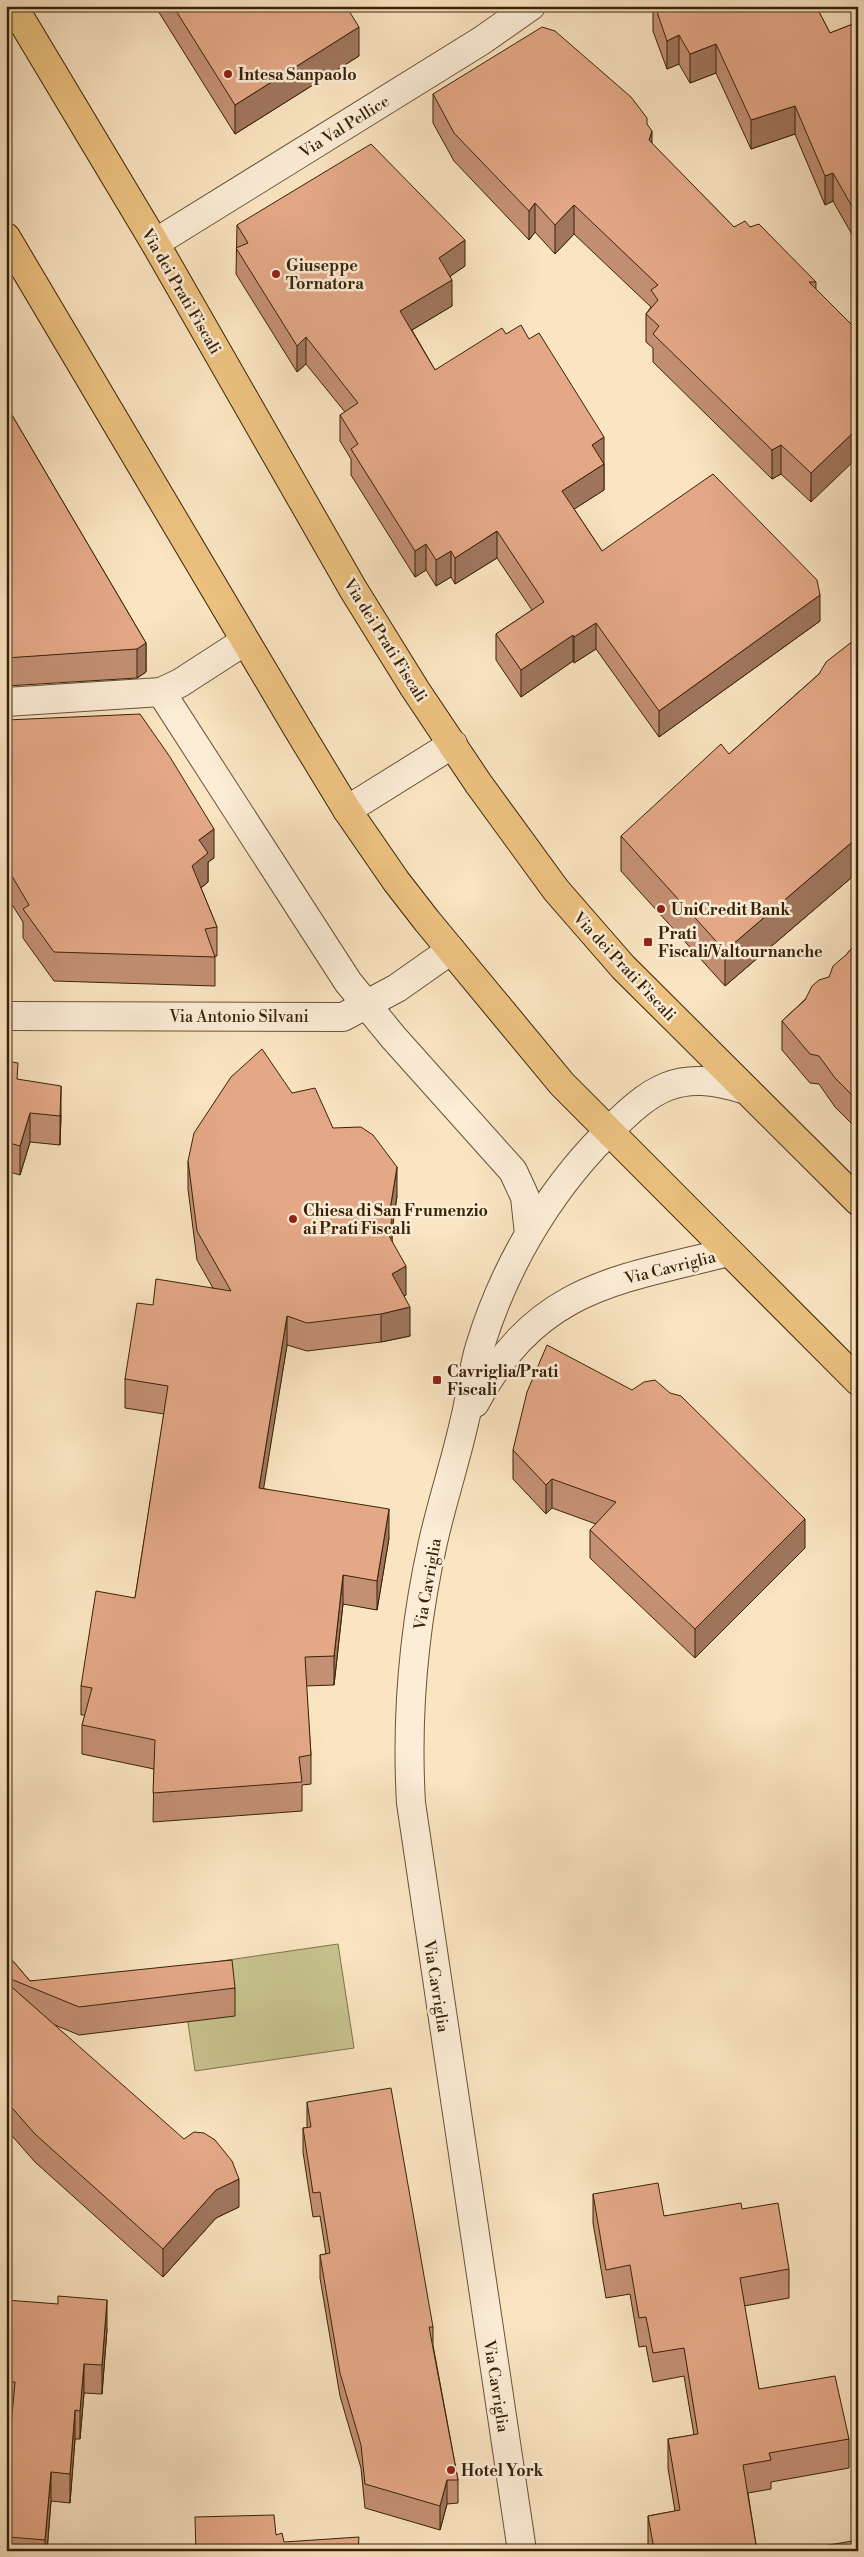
<svg xmlns="http://www.w3.org/2000/svg" width="864" height="2557" font-family="'Libre Bodoni',serif">
<rect width="100%" height="100%" fill="#fae4c1"/>
<filter id="stains"><feTurbulence type="fractalNoise" baseFrequency=".004" numOctaves="4"/><feColorMatrix values="0 0 0 0 .2 0 0 0 0 .09 0 0 0 0 .02 0 0 0 .5 -.17"/></filter>
<radialGradient id="worn" r=".72"><stop offset=".6" stop-color="#630" stop-opacity="0"/><stop offset="1" stop-color="#630" stop-opacity=".3"/></radialGradient>
<path fill="#c6c28d" stroke="#7f724a" d="M338,1944l16,104 -159,23 -15,-104z"/>
<g fill="none" stroke-linecap="round" stroke-linejoin="round">
<g stroke="#685236" stroke-width="30">
<g id="minor">
<path d="M155,243l326,-202 50,-35"/>
<path d="M161,692l187,290 45,55 120,134 12,26 4,37"/>
<path d="M6,702l155,-10 19,-9 65,-42"/>
<path d="M347,810l106,-66"/>
<path d="M6,1016l337,1 54,-29 54,-38"/>
<path d="M475,1403c62,-116 138,-122 254,-151"/>
<path d="M522,2551l-111,-748c-5,-87 3,-176 22,-261 9,-40 22,-79 31,-119 7,-26 8,-52 16,-77 24,-78 67,-152 124,-210 48,-49 74,-68 142,-46"/>
</g>
</g>
<g stroke="#382208" stroke-width="30">
<g id="major">
<path d="M13,6l142,237 198,346 62,100 63,94 78,107 67,77 235,234"/>
<path d="M6,237l293,494 48,79 49,71 31,40 135,163 296,297"/>
</g>
</g>
<use href="#minor" stroke="#fcedd7" stroke-width="28"/>
<use href="#major" stroke="#edc280" stroke-width="28"/>
</g>
<g fill="#c49074" stroke="#382208">
<path d="M155,6h191l13,50 -124,78z"/>
<path d="M653,6h163l14,27 28,-11v223l-25,-44 -8,4 -30,-71 -44,15 -35,-76 -26,10 -11,-19 -12,5 -14,-38z"/>
<path d="M433,94l214,30 5,20 82,83h16l66,55 -5,220 -30,-28 -9,5 -119,-117v-14l-7,-6v-28l5,-7 -77,-73 -19,20 -20,-22 -6,8 -75,-79 -21,-38z"/>
<path d="M237,225l228,41 -15,10 2,30 -40,24 23,40 71,-36 98,129v27l-30,19 28,42 218,70 -161,116 -63,-88 -22,14 -1,-2 -52,36 -25,-37v-26l36,-24 -35,-52 -42,26 -4,-7 -15,9 -10,-16 -11,7 -64,-102v-16l-11,-18v-26l5,-3 -39,-48 -9,8 -61,-98z"/>
<path d="M6,405l140,238v29l-9,6 -131,8z"/>
<path d="M858,637v235l-133,114 -104,-115v-35l108,-82 90,-80z"/>
<path d="M6,720l208,138 -6,4v20l-7,6 16,39v29h-2v30l-161,-5 -31,-43v-16l-17,-27z"/>
<path d="M858,940v190l-23,-23 -16,-23 -9,-1 -28,-33v-29l47,-44z"/>
<path d="M6,1061l12,19 43,35 -1,30 -30,-3 -10,33 -14,-4z"/>
<path d="M292,1093l41,35 64,68 -5,34v10l14,55 -2,1 6,40 -29,6 -74,9 -20,-6 -24,143 126,50 -12,72 -34,-6 -9,81 -28,1 5,69v29l-9,1v26l-149,11 1,-53 -72,-15v-29l3,-10h-4v-29l54,-88 29,-184 -39,-6v-29l28,-74 60,-17 -16,-28 -9,-71v-28z"/>
<path d="M513,1450l292,98 -110,110 -105,-100v-28l6,-6 -44,-16 -6,6 -33,-35z"/>
<path d="M6,1851l2,16v29h-2z"/>
<path d="M6,1953l24,28 205,7v28l-156,19 -24,-10 184,182 -23,11 -53,59 -128,-115 -29,-33z"/>
<path d="M307,2102l126,225v18l25,135v23l-11,1 -7,26 -75,-22 -4,-40 -21,-72 -20,-118v-23l6,-1 -6,-38 -7,1 -10,-65v-24h4z"/>
<path d="M593,2194l71,22 78,-7 47,60v29l-45,8 15,83 90,50v29l-78,14v7l-23,4 9,58 -108,-1 -1,-6v-28l27,-5 -7,-43v-29l26,-4 -10,-59 -31,6 -7,-36 -7,1 -9,-53 -24,4 -13,-75z"/>
<path d="M6,2300l101,29 -5,65 -18,-1 -4,46h-5l-5,64 -19,-2 -4,50h-41l7,-141h-7z"/>
</g>
<g fill="#a0765e" stroke="#382208">
<path d="M359,27v29l-124,78v-29z"/>
<path d="M679,35v29l-12,5v-28z"/>
<path d="M716,44v29l-26,10v-29z"/>
<path d="M795,106v28l-44,15v-29z"/>
<path d="M652,131v29l-3,-20z"/>
<path d="M833,173v28l-8,4v-29z"/>
<path d="M535,203v29l-6,8v-29z"/>
<path d="M574,205v29l-19,20v-29z"/>
<path d="M465,240v26l-26,18v-26z"/>
<path d="M452,280v26l-52,31v-26z"/>
<path d="M306,337v27l-9,8v-26z"/>
<path d="M858,428v29l-47,45v-29z"/>
<path d="M604,437v26l-12,8v-26z"/>
<path d="M781,445v29l-9,5v-29z"/>
<path d="M604,464v26l-42,27v-26z"/>
<path d="M497,531v27l-42,26v-26z"/>
<path d="M426,544v26l-11,7v-26z"/>
<path d="M451,551v26l-15,9v-26z"/>
<path d="M820,595v26l-161,116v-26z"/>
<path d="M596,623v26l-22,14v-26z"/>
<path d="M573,635v26l-52,36v-27z"/>
<path d="M146,643v29l-9,6v-29z"/>
<path d="M214,829v29l-6,4v20l-16,13v-29l7,-26z"/>
<path d="M858,837v35l-133,114v-35z"/>
<path d="M61,1086v29l-1,30v-29z"/>
<path d="M30,1113v29l-10,33v-29z"/>
<path d="M397,1167v29l-5,34v19l-4,-15 1,-18z"/>
<path d="M406,1266v29l-14,8v-29z"/>
<path d="M410,1307v29l-29,6v-28z"/>
<path d="M287,1316v29l-28,172v-29z"/>
<path d="M552,1479v29l-6,6v-29z"/>
<path d="M389,1509v29l-12,72v-29z"/>
<path d="M805,1519v29l-110,110v-29z"/>
<path d="M343,1575v29l-9,81v-29z"/>
<path d="M239,2179v28l-23,11 -53,59v-28l53,-59z"/>
<path d="M107,2300v29l-5,65v-29z"/>
<path d="M84,2364v29l-4,46v-28z"/>
<path d="M75,2410v29l-5,64v-29z"/>
<path d="M51,2472v29l-4,50h-2v-11z"/>
<path d="M447,2480v24l-7,26v-24z"/>
</g>
<g fill="#e4a887" stroke="#382208">
<path d="M173,6h173l13,21 -124,78z"/>
<path d="M655,6h161l14,27 28,-11v195l-25,-44 -8,3 -30,-70 -44,14 -35,-76 -26,10 -11,-19 -12,6z"/>
<path d="M542,27l13,4 76,66 16,21v6l5,7 -3,9 85,87 11,-6 5,6 9,-3 57,58h-7l49,49v97l-47,45 -30,-28 -9,5 -119,-116 6,-8 -13,-12 12,-14 -7,-10 7,-5 -84,-80 -19,20 -20,-22 -6,8 -75,-78 -21,-39z"/>
<path d="M371,144l94,96 -26,18 13,22 -52,31 35,59 67,-42 4,6 15,-9 8,14 10,-6 65,104 -12,8 12,19 -42,27 40,60 111,-77 104,106 3,15 -161,116 -63,-88 -22,14 -1,-2 -52,35 -25,-36 48,-32 -47,-71 -42,27 -4,-7 -15,9 -10,-16 -11,7 -64,-102 7,-5 -18,-29 18,-12 -52,-66 -9,9 -61,-98 12,-5 -11,-18z"/>
<path d="M6,405l140,238 -9,6 -131,9v-76h4l-4,-6z"/>
<path d="M858,637v200l-133,114 -104,-115 100,-92 8,10 90,-80 7,-12z"/>
<path d="M140,714l30,43 44,72 -15,11 9,13 -16,13 25,61 -12,2 10,28 -161,-5 -31,-43 6,-4 -23,-39v-146z"/>
<path d="M858,940v161l-23,-23 -16,-22 -9,-2 -28,-33 23,-21 7,-14 7,-6 10,-3 4,-11 14,-12z"/>
<path d="M262,1049l30,44 23,-5 18,40 28,-1 12,8 24,32 -8,49 3,4 -4,14 18,32 -14,8 18,33 -29,7 -74,9 -20,-7 -28,172 130,21 -12,72 -34,-6 -9,81 -29,1 6,98 -12,2 3,25 -149,11 2,-53 -73,-15 10,-37 -11,-2 15,-95 39,7 33,-212 -43,-7 12,-76 16,2 3,-26 75,12 -34,-60 -9,-70 6,-28 37,-56z"/>
<path d="M6,1061l12,2 -1,16 44,7 -1,30 -30,-3 -10,33 -14,-4z"/>
<path d="M547,1345l85,45 12,-8 11,-2 15,13 11,3 124,123 -110,110 -105,-99 26,-28 -64,-23 -6,6 -33,-35 14,-58z"/>
<path d="M6,1851l2,16h-2z"/>
<path d="M6,1953l24,28 202,-21 3,28 -156,19 -73,-30z"/>
<path d="M6,1982l178,157 10,-7 10,1 11,7 17,21 7,18 -23,11 -53,59 -128,-115 -29,-33z"/>
<path d="M391,2088l42,239h-4l29,153h-11l-7,26 -75,-22 -4,-39 -21,-72 -20,-118 10,-2 -10,-61 -7,1 -10,-65 8,-1 -4,-25z"/>
<path d="M658,2183l6,33 77,-13 1,6 36,-6 11,66 -49,9 19,111 76,-13 14,63 -80,14 2,7 -28,5 14,86h-109l6,-2 -6,-33 32,-6 -12,-71 30,-5 -14,-86 -31,5 -7,-36 -7,1 -9,-53 -24,5 -13,-76z"/>
<path d="M58,2296l49,4 -5,65 -18,-1 -4,47 -5,-1 -5,64 -19,-2 -6,68 -36,-3 -1,14h-2v-66l9,-103 -9,-1v-81l52,4z"/>
<path d="M274,2515l2,20 6,-2 2,9 75,-5 -1,14h-162l-1,-34z"/>
<path d="M858,2540v11h-64z"/>
</g>
<g fill="#8f2418" stroke="#fcedd7" stroke-width="2">
<circle cx="228" cy="74" r="5"/>
<circle cx="276" cy="274" r="5"/>
<circle cx="661" cy="909" r="5"/>
<rect x="643" y="937" width="10" height="10" rx="2.5"/>
<circle cx="293" cy="1219" r="5"/>
<rect x="432" y="1375" width="10" height="10" rx="2.5"/>
<circle cx="451" cy="2470" r="5"/>
</g>
<g text-anchor="middle" stroke-width="5" stroke-linejoin="round" paint-order="stroke">
<g font-size="16" font-weight="bold" fill="#382208" stroke="#fcedd7" text-anchor="start">
<text x="238" y="80">Intesa Sanpaolo</text>
<text x="286" y="271">Giuseppe<tspan x="286" dy="18">Tornatora</tspan></text>
<text x="671" y="915">UniCredit Bank</text>
<text x="658" y="939">Prati<tspan x="658" dy="18">Fiscali/Valtournanche</tspan></text>
<text x="303" y="1216">Chiesa di San Frumenzio<tspan x="303" dy="18">ai Prati Fiscali</tspan></text>
<text x="447" y="1377">Cavriglia/Prati<tspan x="447" dy="18">Fiscali</tspan></text>
<text x="461" y="2476">Hotel York</text>
</g>
<g font-size="16" fill="#382208" stroke="#fcedd7">
<text transform="translate(344 126) rotate(-32)" y="6">Via Val Pellice</text>
<text transform="translate(182 291) rotate(60)" y="6">Via dei Prati Fiscali</text>
<text transform="translate(386 640) rotate(58)" y="6">Via dei Prati Fiscali</text>
<text transform="translate(625 966) rotate(47)" y="6">Via dei Prati Fiscali</text>
<text x="239" y="1022">Via Antonio Silvani</text>
<text transform="translate(670 1267) rotate(-14)" y="6">Via Cavriglia</text>
<text transform="translate(427 1584) rotate(-80)" y="6">Via Cavriglia</text>
<text transform="translate(437 1986) rotate(81)" y="6">Via Cavriglia</text>
<text transform="translate(497 2386) rotate(81)" y="6">Via Cavriglia</text>
</g>
</g>
<rect width="864" height="2557" fill="none" stroke="#fae4c1" stroke-width="25"/>
<rect x="8" y="8" width="849" height="2542" fill="none" stroke="#382208" stroke-width="2.5"/>
<rect x="12" y="12" width="839" height="2532" fill="none" stroke="#382208"/>
<rect width="100%" height="100%" filter="url(#stains)"/>
<rect width="100%" height="100%" fill="url(#worn)"/>
</svg>
